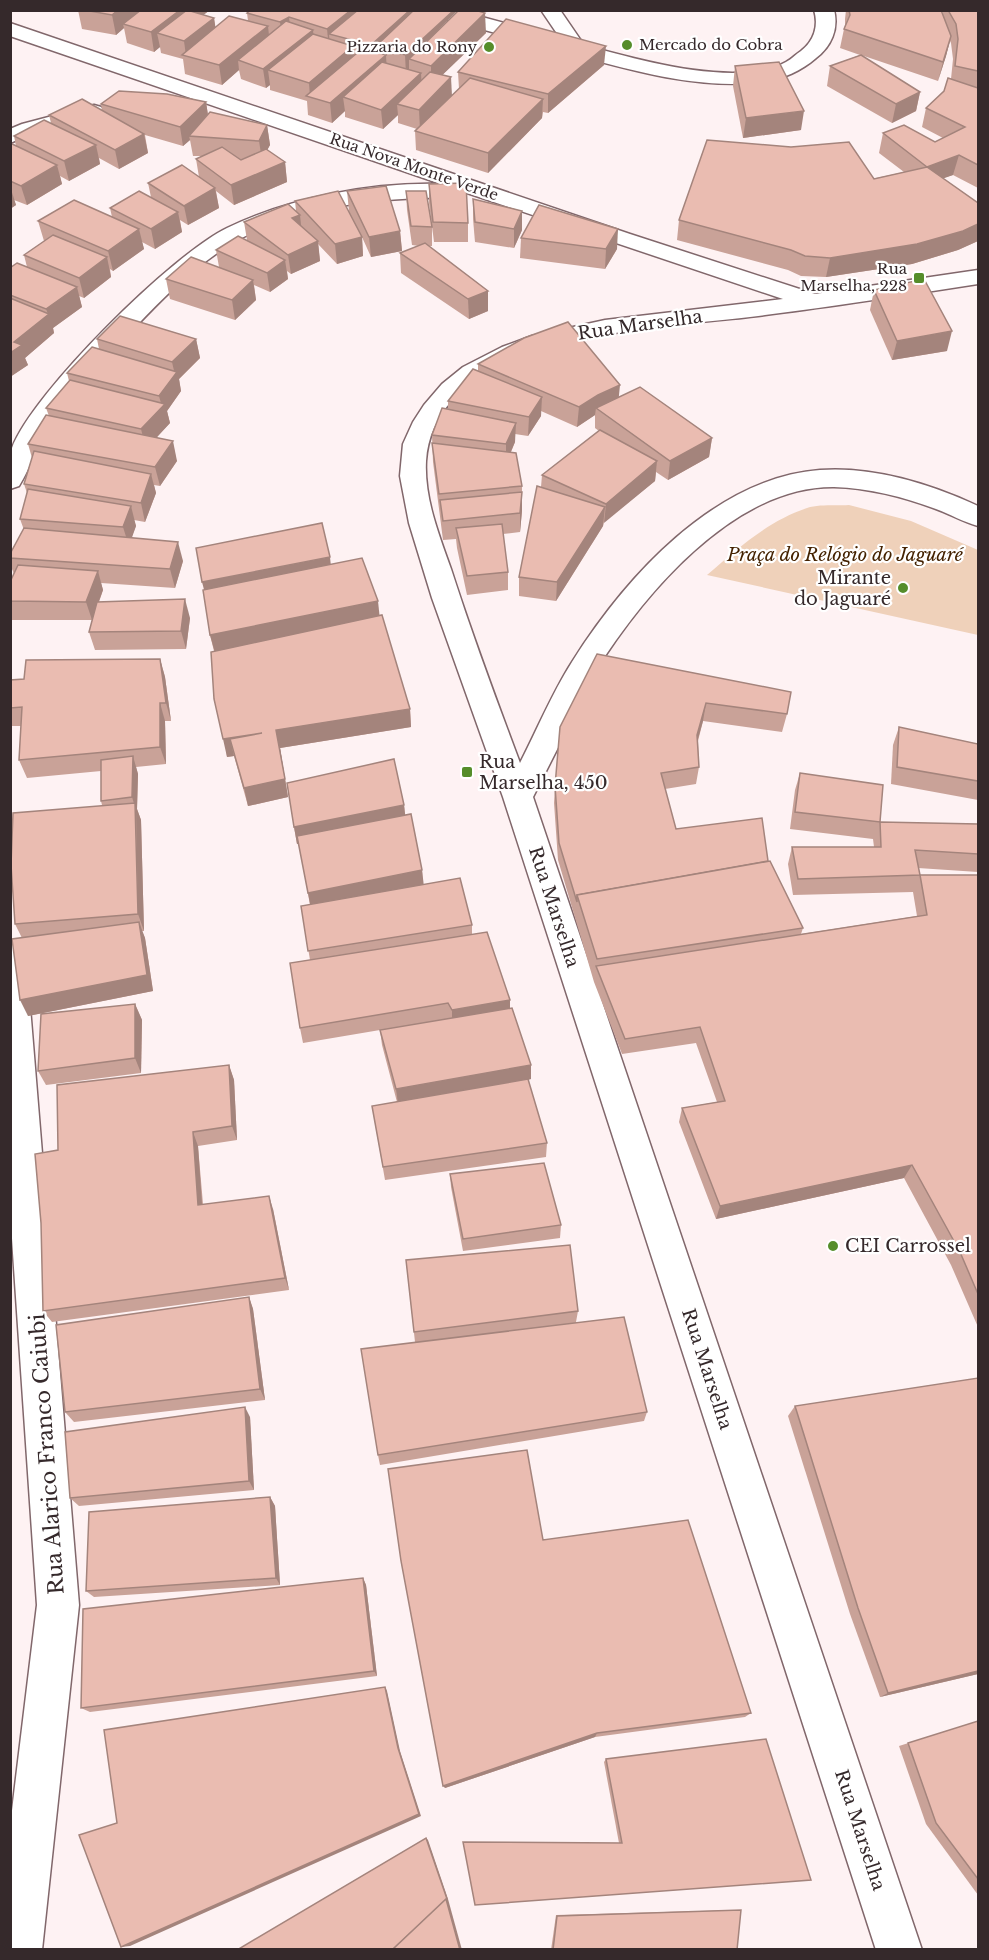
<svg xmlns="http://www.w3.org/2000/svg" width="989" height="1960" font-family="'Libre Baskerville',serif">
<rect width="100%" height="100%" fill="#fef2f3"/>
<path fill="#efd1ba" d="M849,505l62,16 67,29v85l-271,-60c30,-26 61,-54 100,-67 12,-4 29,-2 42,-3z"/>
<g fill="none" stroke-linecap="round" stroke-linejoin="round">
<g stroke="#81676b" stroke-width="3">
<g id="street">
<path d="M423,10h33l104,28 -19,-28h19l24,35c52,14 153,44 202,17 6,-3 10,-8 15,-11 13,-10 18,-25 13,-41h20c5,19 -3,37 -18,48 -15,13 -33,21 -53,24 -64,8 -128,-11 -188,-27 -50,-14 -100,-28 -150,-41z"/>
<path d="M10,23l620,211 185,60 163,-24v14c-71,11 -142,22 -213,31 -93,13 -330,15 -339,146 -2,37 13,74 25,108 21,66 45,130 69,194 17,-33 32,-70 52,-101 53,-84 142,-184 248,-192 53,-4 111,14 158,36v20c-15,-4 -28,-12 -42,-17 -32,-12 -67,-21 -102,-22 -101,-1 -192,109 -241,188 -6,10 -10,22 -15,33 -15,30 -30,59 -45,89l389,1153h-46l-373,-1153 -71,-199 -23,-75 -9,-47 3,-32 10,-22 11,-17 18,-21 21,-17 39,-20 30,-11 73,-16 178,-21 -316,-106 -9,5c-70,-2 -164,8 -225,45 -41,24 -76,61 -109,96 -26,28 -53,55 -74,86 -13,20 -19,42 -31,61l-9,3c0,-13 -3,-30 2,-41 21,-56 161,-194 215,-220 62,-30 145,-46 214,-44l-431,-148z"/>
<path d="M94,105l7,2 3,4 -3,4 -65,17 -26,11v-14l12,-5z"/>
<path d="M10,944l12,4 4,10 53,647 -37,345h-32v-123l27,-222 -27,-396z"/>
</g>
</g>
<use href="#street" fill="#fff" fill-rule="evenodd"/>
</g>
<g fill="#c9a298">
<path d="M78,10h132l-7,5 11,3 1,9 33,-6 -1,-8 239,20 -44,42 10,21 7,-7 -1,-17 146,-7 -56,48 -5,-1 -1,6 -54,55 -72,-23 -1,-19 2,-2 -19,-6v-8l-15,14 -38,-12v-6l-13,12 -24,-8 -1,-14 -37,-11v-5l-4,3 -25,-9 -2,-9 -17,15 -37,-11 -2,-15 -22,-6 -1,-6 -6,5 -27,-9 -3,-15 -8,7 -34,-6z"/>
<path d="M846,10h95l1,4 1,-4h35v178l-25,-13 -10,3 35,25v38l-20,9 -46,14 -86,13 -25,-1 -13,-6 -111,-30 2,-20 225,-48 -25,-19 4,-20 52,9 8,-4 -21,-11 4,-19 18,-17 7,-12 2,-20 -2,-16 -1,-2 -4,15 -8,25 -77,-26 59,37 -4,19 -24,12 -65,-37 3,-20 30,-11 -20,-7 4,-19 1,-4v-6z"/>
<path d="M735,66l66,64 -58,8 -10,-52z"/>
<path d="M206,102l2,13 59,10 3,20 -3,5 18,12 2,20 -53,23 -18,-14 3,17 -31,17 -8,-5 2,12 -27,17 -13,-7 2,7 -31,22 -3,-2 1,8 -27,21 -5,-2 3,11 -29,21 1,5 -29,25 3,7 -18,12v-109l17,-1 -3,-12 20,-14 -6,-20 74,-4 -2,-9 41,-11 -3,-14 51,-6 -3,-18 6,-3h-9l-3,-16 -7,6 -38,-11 3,18 -29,16 -20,-11 1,6 -31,17 -9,-5 2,8 -35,21 -13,-5 2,5 -6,4v-66l6,3 -2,-10 37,-13 -2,-8 53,-4 -1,-7z"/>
<path d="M429,184l39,39v19h-34l-5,-39z"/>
<path d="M347,191l53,40 2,20 -31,6 -9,-20 1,19 -26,8 -19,-20 2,17 -29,13 -4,-3 1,8 -18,13 -16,-7 2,15 -21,20 -65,-21 -4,-20 53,-12 -3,-17 31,-10 -3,-18 52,-11 -1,-10 54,10z"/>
<path d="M406,191l26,36v19h-3l59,45v20l-19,8 -68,-46 -1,-20 19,-7 -7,-1 -5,-35z"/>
<path d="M473,199l49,31 -8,18 -39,-6 -2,-23z"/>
<path d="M521,238l96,11 -12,20 -85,-11z"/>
<path d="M874,290l73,61 -55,9 -22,-50z"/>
<path d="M97,339h99l4,19 -21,21 2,12 -14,20 3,12 -14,15 21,23 -17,25 -6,-1 2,8 -11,29 -11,-2 2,6 -5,12 52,23 -8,27 -74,-5 2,7 -4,12 91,16 -4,31 -91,1 -6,-18 5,-19 -2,7h-82v-38l4,-8 -4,-10v-10l14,-24 -4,-11 7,-26 -3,-9 8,-26 -4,-14 21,-28 -3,-8 23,-27 -2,-8 32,-24z"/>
<path d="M478,364l141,33 93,41 -3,19 -41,23 -12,-8 -1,9 -51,41 -1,4 -47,75 -37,-5v-19l22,-90 1,-12 57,-44 -4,-3v-13l-18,12 -36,-16v5l-13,20 -13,-2v8l-4,10 11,34v25l-2,21 -17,2 5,38v18l-41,5 -10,-47 -1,-9 -13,1 -10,-78 -1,-27 16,-26v-8l30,-29z"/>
<path d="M330,565l49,51 31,93 1,18 -131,21 8,49 -40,9 -14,-50 -7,1 -13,-106 -4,-16z"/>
<path d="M597,654l190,60 -5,18 -79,-11 -5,20 1,26 -3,17 -31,5 11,40 92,32 35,67 -2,6 116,-18 -4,-24 -120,3 -5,-31 4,-17h82l-1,-8 -83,-10 5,-39 5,-17 80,49 98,2v48l-60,-4 2,7h58v452l-27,-62 -47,-87 -188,41 -37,-97 3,-14 35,-6 -21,-59 -74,11 -28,-72 -36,-122 -4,-57 1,-17z"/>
<path d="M160,659l5,18 6,44h-6l1,43 -30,3 2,7 -1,35 4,11 3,111h-2l3,7 8,53 -125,25 -6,-78 -7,-14 87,-119 -1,-4v-30l-74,7 -8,-18 2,-34h-11v-46l14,-1z"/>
<path d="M899,727l79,17v56l-87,-16 2,-39z"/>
<path d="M404,805l1,10 17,55 1,14 49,41v10l38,65v8l21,57v14l-3,1 19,63 -1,14 -161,23 -13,-74 25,-4 -15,-57 -2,-15 -77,13 -3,-15 10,-68 -9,-54 9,-1 -11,-61h-2l-3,-17z"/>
<path d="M135,1004l7,16 -1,53 -95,12 -8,-14z"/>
<path d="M229,1065l5,15 3,60 -39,6 5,58 70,5 16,81 -237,32 -9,-11 15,-161z"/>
<path d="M450,1174l111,51 -1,13 -97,13 -12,-64z"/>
<path d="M406,1260l172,51 -2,11 71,90 -3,9 -264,44 -2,-10 37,-113z"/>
<path d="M249,1297l4,12 12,91 -191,22 -9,-10z"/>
<path d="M795,1406l183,268 -98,23 -30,-83 -62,-198z"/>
<path d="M250,1417l4,73 -175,16 -9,-8z"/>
<path d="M270,1497l5,9 5,79 -186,12 -8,-6z"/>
<path d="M543,1540l208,173 -6,4 -150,20 -150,51z"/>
<path d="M363,1578l3,7 11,91 -287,36 -9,-4z"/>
<path d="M978,1721v174l-52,-71 -27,-78z"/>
<path d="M606,1759l205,121 -192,-37 -15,-81z"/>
<path d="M735,1910h6l-4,40h-186l5,-35z"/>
</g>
<g fill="#a4847c">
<path d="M118,10h24l-19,14 1,4 -8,7 -4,-20z"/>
<path d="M180,10h30l-12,9 -41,14 3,14 -6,5 -3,-20z"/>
<path d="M351,10h26l-48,24 1,13 -1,1 -2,-19z"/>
<path d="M410,10h10l-44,36 1,15 -4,4 -2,-20z"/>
<path d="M454,10h4l-49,49v12l-3,3 -1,-19z"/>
<path d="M485,13l1,20 -55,53v-20z"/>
<path d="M289,17l2,19 -8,6 -3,-20z"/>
<path d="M214,18l3,19 -31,19 -2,-15z"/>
<path d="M268,26l2,19 -32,15 1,10 -17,15 -3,-20z"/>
<path d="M313,30l2,20 -47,20 2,15 -4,3 -3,-19z"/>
<path d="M951,36l-5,20 -8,25 5,-19z"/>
<path d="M353,46l1,19 -44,32 -1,-14z"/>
<path d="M606,46l-2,19 -56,48v-19z"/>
<path d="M386,55l1,19 -44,23 2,14 -13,12 -2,-20z"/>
<path d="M421,73l1,19 -25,12 1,11 -15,14 -2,-19z"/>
<path d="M451,77l1,19 -32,34 -1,-20z"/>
<path d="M920,92l-4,19 -24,12 4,-19z"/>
<path d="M543,99l-1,19 -54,55v-20z"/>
<path d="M206,102l3,20 -20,14 1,4 -7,6 -3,-19z"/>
<path d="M804,111l-3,19 -58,8 3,-20z"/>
<path d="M267,125l3,20 -8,15 -3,-19z"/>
<path d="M144,134l4,19 -29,16 -4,-19z"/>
<path d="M96,145l4,19 -31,17 -5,-20z"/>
<path d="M959,155l-6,20 -31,11 5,-19z"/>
<path d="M285,162l2,20 -53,23 -3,-20z"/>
<path d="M57,165l5,19 -35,21 -6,-19z"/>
<path d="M10,186l6,19 -6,4z"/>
<path d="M215,188l4,20 -31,17 -4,-19z"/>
<path d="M522,211v19l-8,18v-19z"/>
<path d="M178,212l4,20 -27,17 -4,-20z"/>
<path d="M300,215l2,19 -10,-16z"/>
<path d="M978,224v17l-20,9 -46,14 -86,13 4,-19z"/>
<path d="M139,229l5,20 -31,22 -5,-20z"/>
<path d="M618,229l-1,20 -12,20 1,-20z"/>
<path d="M400,231l2,20 -31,6 -2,-20z"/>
<path d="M362,237l1,19 -26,8 -2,-20z"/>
<path d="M318,241l2,20 -29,13 -3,-19z"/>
<path d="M107,257l4,20 -27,21 -5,-20z"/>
<path d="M285,260l3,19 -18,13 -3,-19z"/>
<path d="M253,280l3,20 -21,20 -3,-20z"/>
<path d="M77,287l5,20 -29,21 1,5 -29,25 3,7 -18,12v-24l4,-11 34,-28 -2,-5z"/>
<path d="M488,291v20l-19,8 -1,-20z"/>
<path d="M952,331l-5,20 -55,9 5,-19z"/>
<path d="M196,339l4,19 -21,21 2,12 -14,20 3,12 -24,26 -5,-20 21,-22 -3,-11 16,-21 -3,-13z"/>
<path d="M620,385l-2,20 -22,3 -1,7 -18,12 2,-20 19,-12z"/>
<path d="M542,397l-1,19 -13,20 1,-19z"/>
<path d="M516,423l-1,19 -9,21v-19z"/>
<path d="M712,438l-3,19 -41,23 2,-19z"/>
<path d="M173,441l4,20 -17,25 -5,-19z"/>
<path d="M657,461l-2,20 -51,42 2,-19z"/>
<path d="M151,474l5,19 -11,29 -4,-19z"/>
<path d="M522,492v19l-2,21v-19z"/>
<path d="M131,506l5,20 -7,20 -6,-19z"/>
<path d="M605,507l-2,19 -47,75 1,-19z"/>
<path d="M178,542l5,19 -8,27 -5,-19z"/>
<path d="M330,557l2,19 -125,25 -5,-19z"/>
<path d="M98,571l5,19 -11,30 -6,-18z"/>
<path d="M185,599l5,19 -4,31 -5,-18z"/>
<path d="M378,601l2,19 -165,33 -5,-18z"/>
<path d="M160,659l5,18 6,44 -5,-18z"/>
<path d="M160,703l5,18 1,43 -6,-17z"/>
<path d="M706,703l-3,18 -9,32 3,-18z"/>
<path d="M410,709l1,18 -131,21 8,49 -40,9 -4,-18 32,-58z"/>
<path d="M262,733l-32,6 4,17 -7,1 -4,-18z"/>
<path d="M133,756l5,18 -1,35 4,11 3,111 -6,-17 -2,-104 -4,-13z"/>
<path d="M404,805l2,17 -109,22 -3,-17z"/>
<path d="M422,870l2,17 -113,22 -3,-16z"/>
<path d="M139,922l6,16 8,53 -125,25 -8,-16z"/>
<path d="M510,1000v16l-58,10v-16z"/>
<path d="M135,1004l7,16 -1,53 -6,-15z"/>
<path d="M229,1065l5,15 3,60 -5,-14z"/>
<path d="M531,1065v14l-133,25 -2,-15z"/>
<path d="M193,1132l5,14 5,72 -5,-13z"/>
<path d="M912,1165l-8,13 -188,41 4,-13z"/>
<path d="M269,1196l4,13 16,81 -4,-12z"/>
<path d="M249,1297l4,12 12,91 -5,-11z"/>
<path d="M245,1407l5,10 4,73 -5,-9z"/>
<path d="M270,1497l5,9 5,79 -4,-7z"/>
<path d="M363,1578l3,7 11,91 -3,-5z"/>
<path d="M978,1671v3l-98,23 8,-4z"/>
<path d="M385,1687l2,4 13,60 21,65 -291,130 -9,1 277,-199z"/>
<path d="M597,1733l-2,4 -150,51 -2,-2z"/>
<path d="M426,1838l2,2 20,59 14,51h-2z"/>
</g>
<g fill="#eabcb1" stroke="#a4847c" stroke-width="1.5">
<path d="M84,10h34l-6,5z"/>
<path d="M141,10h39l-29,22 -28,-8z"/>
<path d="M187,10l27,8 -30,23 -27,-8z"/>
<path d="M250,10h101l-24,19 -38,-12 -9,5 -33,-9z"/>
<path d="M358,10h52l-39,35 -42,-11z"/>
<path d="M414,10h40l-49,45 -29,-9z"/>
<path d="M459,10h16l10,3 -54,53 -22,-7z"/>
<path d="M849,10h92l10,26 -8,26 -99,-33 6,-14z"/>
<path d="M948,10h30v61l-23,-5 3,-27 -2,-15z"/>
<path d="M229,16l39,10 -49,39 -37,-10z"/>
<path d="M506,19l100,27 -58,48 -90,-22z"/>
<path d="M286,21l27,9 -50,39 -25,-9z"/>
<path d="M313,34l40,12 -44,37 -41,-13z"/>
<path d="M363,48l23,7 -56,48 -24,-7z"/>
<path d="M861,55l59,37 -24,12 -66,-38z"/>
<path d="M382,62l39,11 -40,37 -38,-13z"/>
<path d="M779,62l25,49 -58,7 -11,-52z"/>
<path d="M430,72l21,5 -32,33 -22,-6z"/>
<path d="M470,78l73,21 -55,54 -73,-22z"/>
<path d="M948,78l30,10v77l-19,-10 -32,12 -44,-34 21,-8 31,17 30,-15 -39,-19 18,-17z"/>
<path d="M119,91l48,3 39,8 -26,25 -79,-23z"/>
<path d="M82,99l62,35 -29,16 -66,-35z"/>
<path d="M210,112l57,13 -8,16 -70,-5z"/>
<path d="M44,120l52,25 -32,16 -50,-25z"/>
<path d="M707,140l84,7 58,-5 25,37 53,-12 51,36v21l-15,7 -46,13 -87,14 -25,-2 -14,-6 -112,-30z"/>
<path d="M10,143l47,22 -36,21 -11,-5z"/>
<path d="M222,147l19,13 25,-11 19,13 -54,23 -35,-26z"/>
<path d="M182,165l33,23 -31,18 -36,-23z"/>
<path d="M466,183l2,40 -35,-1 -4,-38z"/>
<path d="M386,186l14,45 -31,6 -22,-46z"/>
<path d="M139,191l39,21 -27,17 -41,-21z"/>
<path d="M338,191l24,46 -27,7 -40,-43z"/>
<path d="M406,191h20l6,36 -21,-1z"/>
<path d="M473,199l49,12 -8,18 -39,-7z"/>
<path d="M74,200l65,29 -31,22 -70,-30z"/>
<path d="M288,204l12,11 -8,3 26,23 -30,14 -44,-33z"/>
<path d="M539,205l79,24 -12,20 -85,-11z"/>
<path d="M53,235l54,22 -28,21 -55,-23z"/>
<path d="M238,236l47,24 -18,13 -51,-23z"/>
<path d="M425,243l63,48 -20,8 -68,-46z"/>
<path d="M191,257l62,23 -21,20 -66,-21z"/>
<path d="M17,263l60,24 -31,22 -36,-14v-27z"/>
<path d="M924,279l28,52 -55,10 -23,-51z"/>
<path d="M10,298l39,16 -35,28 8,3 -12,8z"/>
<path d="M120,316l76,23 -24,23 -75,-23z"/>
<path d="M568,322l52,63 -22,10 -19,12 -101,-43 46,-26z"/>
<path d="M92,347l85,25 -18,24 -92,-23z"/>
<path d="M473,369l69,28 -13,20 -81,-16z"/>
<path d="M70,380l95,24 -24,25 -95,-21z"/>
<path d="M640,387l72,51 -42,23 -74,-53z"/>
<path d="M442,408l74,15 -10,21 -74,-9z"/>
<path d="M46,415l127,26 -18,26 -127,-23z"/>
<path d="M600,430l57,31 -51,43 -64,-29z"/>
<path d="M432,443l84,10 6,33 -83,8z"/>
<path d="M34,451l117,23 -10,29 -117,-19z"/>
<path d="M537,486l68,21 -48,75 -38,-5z"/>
<path d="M28,489l103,17 -8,21 -103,-8z"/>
<path d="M522,492l-2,21 -77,8 -3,-21z"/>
<path d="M322,523l8,34 -128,25 -6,-34z"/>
<path d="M502,524l6,48 -41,4 -11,-48z"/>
<path d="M24,528l154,14 -8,27 -160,-11v-4z"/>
<path d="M362,558l16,43 -168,34 -7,-45z"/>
<path d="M18,565l80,6 -12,31 -76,-1v-19z"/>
<path d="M185,599l-4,32 -92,1 8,-30z"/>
<path d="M382,615l28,94 -134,21 9,49 -41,9 -14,-49 32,-6 -39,6 -9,-40 -3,-47z"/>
<path d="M597,654l194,38 -4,22 -81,-11 -9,32 2,32 -38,6 15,56 86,-11 6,43 -191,34v7l-18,-59 -4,-57 5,-59z"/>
<path d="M160,659l6,44h-6v44l-141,13 3,-53 -12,1v-28l14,-1 2,-19z"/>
<path d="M899,727l79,17v37l-81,-14z"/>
<path d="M133,756l-1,41 -31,4v-41z"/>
<path d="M394,759l10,46 -110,22 -7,-44z"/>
<path d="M800,773l83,12 -3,37 -85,-10z"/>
<path d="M135,803l3,111 -123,10 -4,-59 2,-52z"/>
<path d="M411,814l11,56 -114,23 -11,-57z"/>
<path d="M880,822l98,2v30l-63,-4 5,25 -122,4 -6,-32h89z"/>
<path d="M770,861l33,67 -206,31 -20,-64z"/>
<path d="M920,875h58v419l-18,-42 -48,-87 -192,41 -38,-98 43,-7 -25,-74 -75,12 -29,-73 331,-51z"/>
<path d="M460,878l12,47 -164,26 -7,-45z"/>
<path d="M139,922l8,53 -127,25 -8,-61z"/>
<path d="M487,932l23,68 -58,10 -4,-7 -148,25 -10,-65z"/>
<path d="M135,1004v54l-97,13 3,-57z"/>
<path d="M512,1008l19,57 -135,24 -16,-59z"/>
<path d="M229,1065l3,61 -39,6 5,73 71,-9 16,82 -242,33 -2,-88 -6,-69 23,-4 -1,-65z"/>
<path d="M528,1079l19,64 -164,24 -11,-61z"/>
<path d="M544,1163l17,62 -98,14 -13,-65z"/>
<path d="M570,1245l8,66 -164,21 -8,-72z"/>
<path d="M249,1297l11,92 -195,23 -9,-87z"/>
<path d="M624,1317l23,95 -269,43 -17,-106z"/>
<path d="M978,1378v293l-90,22 -30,-85 -63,-202z"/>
<path d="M245,1407l4,74 -179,17 -5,-66z"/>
<path d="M527,1450l16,90 145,-20 63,193 -154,20 -154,53 -42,-225 -13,-92z"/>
<path d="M270,1497l6,81 -190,13 3,-79z"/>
<path d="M363,1578l11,93 -293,37 2,-99z"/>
<path d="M385,1687l13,61 21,66 -298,133 -42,-112 38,-12 -13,-93z"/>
<path d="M978,1721v158l-42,-56 -28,-80z"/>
<path d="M766,1739l45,141 -336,25 -12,-63 159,1 -16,-84z"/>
<path d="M426,1838l21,61 -55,51h-155z"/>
<path d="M446,1899l14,51h-68z"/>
<path d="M741,1910l-4,40h-184l4,-34z"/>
</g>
<g fill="#558d2a" stroke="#fff" stroke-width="2">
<circle cx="627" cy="45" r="6"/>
<circle cx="489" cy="47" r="6"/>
<rect x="913" y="272" width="12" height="12" rx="3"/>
<circle cx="903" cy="588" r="6"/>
<rect x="461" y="766" width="12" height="12" rx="3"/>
<circle cx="833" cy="1246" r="6"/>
</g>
<g text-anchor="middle" stroke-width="4.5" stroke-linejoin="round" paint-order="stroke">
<g font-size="15" fill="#35292b" stroke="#fff" text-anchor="end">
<text x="639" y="50" text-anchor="start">Mercado do Cobra</text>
<text x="477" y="52">Pizzaria do Rony</text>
<text x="907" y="274">Rua<tspan x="907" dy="17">Marselha, 228</tspan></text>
</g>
<g font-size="15" fill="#35292b" stroke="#fff">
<text transform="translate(414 167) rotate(19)" y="5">Rua Nova Monte Verde</text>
</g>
<g font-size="18" fill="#35292b" stroke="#fff">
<text transform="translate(640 325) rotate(-8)" y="6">Rua Marselha</text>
<text transform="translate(554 907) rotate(72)" y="6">Rua Marselha</text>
<text transform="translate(707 1369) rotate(72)" y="6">Rua Marselha</text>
<text transform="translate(860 1830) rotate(72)" y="6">Rua Marselha</text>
</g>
<g font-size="18" font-style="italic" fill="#442201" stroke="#fff">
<text x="845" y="561">Praça do Relógio do Jaguaré</text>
</g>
<g font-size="18" fill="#35292b" stroke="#fff" text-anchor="start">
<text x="891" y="584" text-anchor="end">Mirante<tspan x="891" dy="21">do Jaguaré</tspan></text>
<text x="479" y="768">Rua<tspan x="479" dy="21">Marselha, 450</tspan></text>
<text x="845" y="1252">CEI Carrossel</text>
</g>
<g font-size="21" fill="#35292b" stroke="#fff">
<text transform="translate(47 1454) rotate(-94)" y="7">Rua Alarico Franco Caiubi</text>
</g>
</g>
<rect width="989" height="1960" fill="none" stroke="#35292b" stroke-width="24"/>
</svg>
